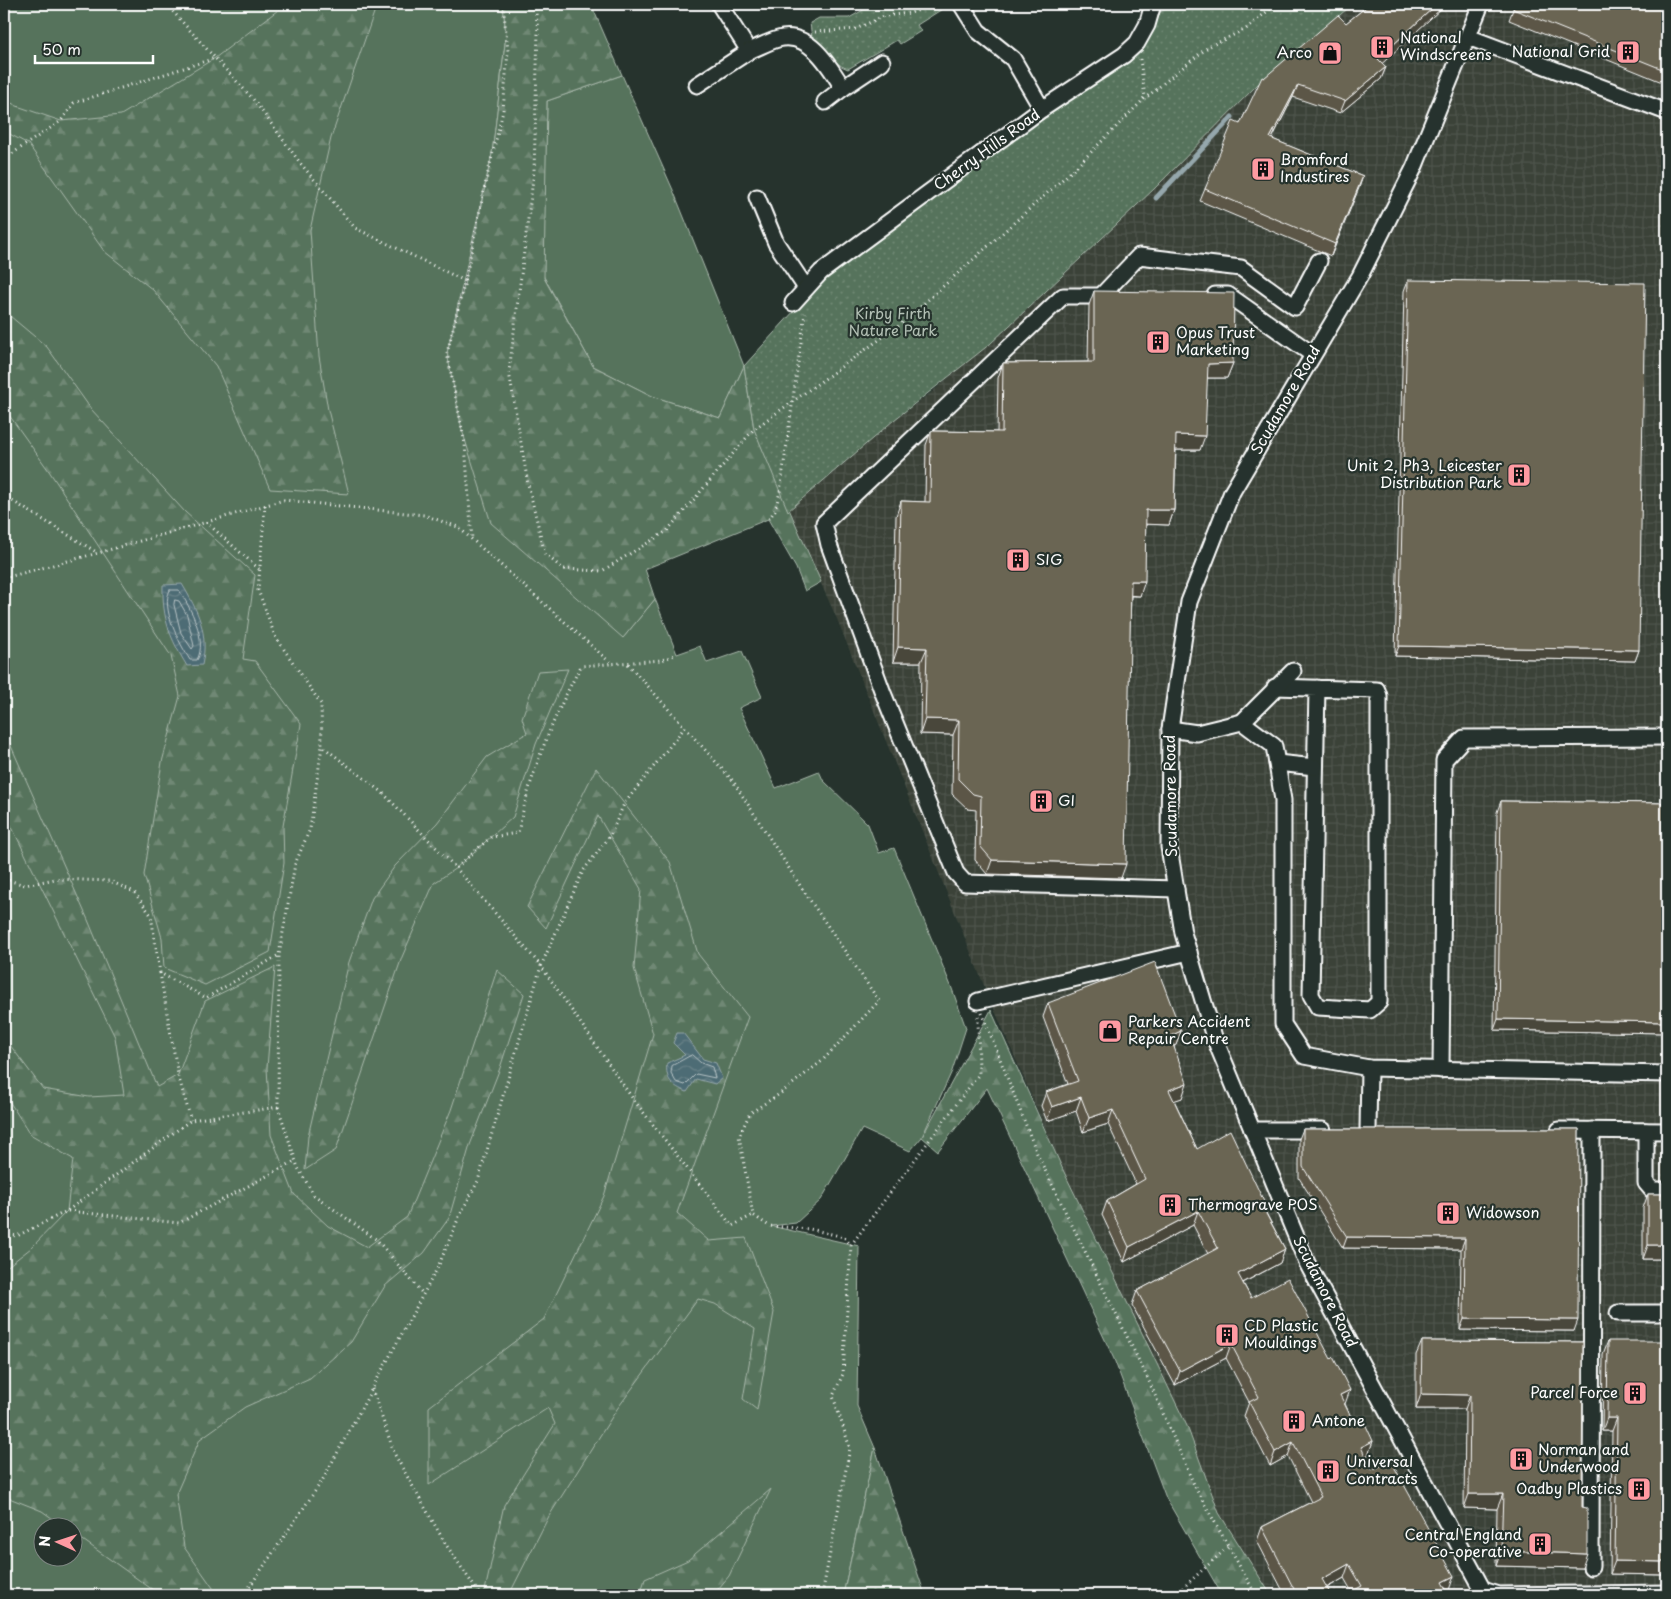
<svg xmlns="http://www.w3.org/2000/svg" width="1671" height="1599" font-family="'Playpen Sans',sans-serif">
<defs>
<pattern id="industrial-grid" width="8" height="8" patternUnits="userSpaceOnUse" patternTransform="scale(1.25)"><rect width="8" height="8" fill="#3a4238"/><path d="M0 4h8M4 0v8" fill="none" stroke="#4e554c"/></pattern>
<pattern id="forest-firs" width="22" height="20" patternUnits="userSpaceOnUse" patternTransform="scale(1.25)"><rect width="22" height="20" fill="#56735b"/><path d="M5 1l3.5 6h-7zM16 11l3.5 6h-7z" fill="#6f8874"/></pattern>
<pattern id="park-dots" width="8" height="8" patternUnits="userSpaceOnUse" patternTransform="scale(1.25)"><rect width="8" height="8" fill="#56735b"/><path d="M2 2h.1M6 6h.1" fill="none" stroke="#6f8874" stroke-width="1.8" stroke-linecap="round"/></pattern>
<pattern id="water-waves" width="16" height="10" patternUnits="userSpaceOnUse" patternTransform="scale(1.25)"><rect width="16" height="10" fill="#4e6c74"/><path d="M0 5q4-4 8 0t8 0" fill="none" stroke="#698289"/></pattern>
</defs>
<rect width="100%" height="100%" fill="#26332d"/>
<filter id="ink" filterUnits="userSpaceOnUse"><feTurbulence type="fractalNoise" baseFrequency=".02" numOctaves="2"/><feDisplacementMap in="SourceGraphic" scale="10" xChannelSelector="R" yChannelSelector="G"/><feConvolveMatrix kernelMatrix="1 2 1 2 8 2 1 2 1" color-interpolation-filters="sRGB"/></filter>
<g filter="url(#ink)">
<path fill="url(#industrial-grid)" d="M1353,4h314v1591h-400l-48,-82 -121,-273 -34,-68 -81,-189 -146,-364 -49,-108 106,-91 38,-28 92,-80 68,-64 168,-166z"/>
<g fill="#56735b" stroke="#aab9ad" fill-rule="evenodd">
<path d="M4,4h499l3,31 -14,119 -45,199 176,285 32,-39 22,55 23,-8 7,17 35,-12 20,46 -23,11 37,80 43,-17 4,9 45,44 11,29 15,-5 57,138 15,42 -14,43 -30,66 -12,14 -48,-22 -41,71 -25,23 -25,3 88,20 -2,160 18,42 -32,147h-839zM42,1526h30v30h-30z"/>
<path d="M622,75l51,115 71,176 -24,52 -68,-22 -59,-30 -50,-91 4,-174z"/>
</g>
<g fill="url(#forest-firs)" stroke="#aab9ad">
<path d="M286,4h91l-46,134 -21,92 9,126 9,54 21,84 -79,-5 -54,-123 -63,-76 -49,-39 -76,-107 -24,-13v-32l13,7 44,15 60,-6 94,-57z"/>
<path d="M503,4h88l31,71 -75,26 -3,177 49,88 59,30 68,22 24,-52 10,63 67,153 -16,9 -9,-23 -28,-49 -123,50 10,30 -32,39 -132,-115 -29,-93 -15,-77 18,-72 27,-127 14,-119z"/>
<path d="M4,311l43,36 44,62 94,103 70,63 -12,84 12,2 46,63 -18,102 1,37 -14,89 -65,33 -41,-17 -2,-30 -18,-63 18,-113 18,-66 -9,-40 -122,-185 -45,-63z"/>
<path d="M568,669l-32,75 -23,73 -57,51 -22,15 -32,74 -66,193 -31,20 3,-34 41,-174 23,-64 23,-32 42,-43 50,-66 40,-24 -5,-15 16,-47z"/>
<path d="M4,730l84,190 69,167 21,-12 27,-74 70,-34 -8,101 4,67 23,59 34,32 39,21 40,-30 44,-107 46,-140 27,24 -24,74 -30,77 -21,73 -25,35 -39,33 -34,56 -41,36 -65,29 -45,32 -24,55 8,53 34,48h-58l-87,-62 -1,-7h-9l-21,-15 -38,-15v-227l27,-21 36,-37 6,-52 -43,-25 -26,-41v-56l39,52 46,8 35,-2 -9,-58 -111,-226z"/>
<path d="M596,768l74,94 28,92 50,63 -71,196 32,28 37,-3 28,74 -17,98 -14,-11 12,-70 -40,-25 -17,-5 -81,110 -68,107 -40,79h-25l20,-90 51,-81 -7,-16 -119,77v-78l115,-88 60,-123 49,-162 -19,-66 7,-79 -43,-73 -52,112 -19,-21z"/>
<path d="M991,1010l73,162 123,254 32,87 52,82h-49l-56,-97 -52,-139 -127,-271 -49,63 -16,-14z"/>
<path d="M875,1448l50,147h-82z"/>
<path d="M771,1489l-42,87 -16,19h-73l5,-16 43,-19z"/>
</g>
<g fill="url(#park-dots)" stroke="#aab9ad">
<path d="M874,4h71l2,2 -30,19 4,6 -21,13 -3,-4 -49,29c-19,-6 -17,-23 -36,-31l-2,-15 9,-5h30z"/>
<path d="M1217,4h136l-93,78 -106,107 -164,155 -96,76 -106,91 -34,-82 -10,-63 81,-89 175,-129 140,-97 20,-39 10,-5z"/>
</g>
<g fill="url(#water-waves)" stroke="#95a7ac">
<path d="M182,584c16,27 27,49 20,81l-15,1c-17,-28 -25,-47 -24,-81z"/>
<path d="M677,1033h6l20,26 13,4 6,15 -7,6 -19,-5 -9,13c-15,-6 -22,-12 -20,-29l18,-8 -12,-12z"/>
</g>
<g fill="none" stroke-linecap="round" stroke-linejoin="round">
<g stroke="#b8c4c7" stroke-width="1">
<path d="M170,590h9c11,17 29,50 18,70h-7c-10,-16 -30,-52 -20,-70z"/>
<path d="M175,600l4,1 8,14 7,31 -2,3 -11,-16 -7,-28z"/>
<path d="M692,1055l9,8 11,4 3,11 -19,-4 -11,11 -9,-3 -5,-9 1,-7z"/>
</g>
<path stroke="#95a7ac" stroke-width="5" d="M1156,198l76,-81"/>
<g stroke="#fff" stroke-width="19">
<g id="minor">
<path d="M719,4l30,47c10,-4 19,-9 29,-12 31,-9 52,28 65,49l39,-26"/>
<path d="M961,4l17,27 35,28 29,50"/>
<path d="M1481,4l-67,164 -54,108 -128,216 -43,110 -19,127 -1,118 14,86 31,104 93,226 176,327 16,5 168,-2"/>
<path d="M1468,37l199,75"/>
<path d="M697,85l52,-34"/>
<path d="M825,102l18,-14"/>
<path d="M757,197l19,46 30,45"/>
<path d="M1215,295h13l84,59"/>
<path d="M1101,296l38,-40 102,12 54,39 24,-46"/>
<path d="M1112,296h-49l-239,227 5,22 54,148 73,180 9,10 211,6"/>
<path d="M793,303l28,-31 221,-163 82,-54 13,-12 10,-18 6,-21"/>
<path d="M1275,687l102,3 2,6v306l-9,8 -52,-3 -7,-12 6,-307"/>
<path d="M1242,722l32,24 9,54v224l21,32 65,12 298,6"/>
<path d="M1170,729l27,4 45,-11 51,-51"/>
<path d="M1277,763l38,4"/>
<path d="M978,1001l211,-49"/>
<path d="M1441,1070l3,-310 20,-22 203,-1"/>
<path d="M1252,1130h71"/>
<path d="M1368,1130l1,-62"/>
<path d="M1559,1130l108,1"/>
<path d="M1646,1131v52l6,7h15"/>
<path d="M1618,1313h49"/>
<path d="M1591,1567l1,-437"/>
</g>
</g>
<g stroke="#fff" stroke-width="3" stroke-dasharray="1 4" stroke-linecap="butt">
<path d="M166,4l49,54"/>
<path d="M535,4l3,27 -4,140 -25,201 19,112 17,70 18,15 39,2 65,-40 87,-102 146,-104 174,-156 69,-69 65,-53 38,-18 30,-25"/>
<path d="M815,32l41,-3 28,-13 26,-3 29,-9"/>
<path d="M1140,59l5,38 -2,2"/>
<path d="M4,159l57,-38 13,-18 141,-45 38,41 48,65 54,64 110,53 -18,72 18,91 7,95"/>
<path d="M465,281l21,-100 17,-70 5,-60 -5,-47"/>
<path d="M4,496l94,57"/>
<path d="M265,505l-7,85 17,46 46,68 1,42"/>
<path d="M769,519l6,-9 5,-18 25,-179"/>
<path d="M206,522l53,47"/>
<path d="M4,578l94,-25 186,-53 140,15 34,12 155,138"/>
<path d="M628,664l105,117 68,106 78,114 -57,60 -41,32 -31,20 -11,23 14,79 16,11 41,3 34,8 7,8 -8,129 -10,22 17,52 -28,147"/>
<path d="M685,727l-61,77 -14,32 -27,35 -42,95 92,133 99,127 21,-11"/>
<path d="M4,879l21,6 30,-6 55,2 24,11 17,23 9,58 46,25 73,-43 16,-91 15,-35 12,-83 59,45 75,77 35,-31 27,-4c12,-59 34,-114 63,-167l81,-6 15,-6"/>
<path d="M160,973l18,102 13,45"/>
<path d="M982,1013l56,143 110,223 48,110 60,106"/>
<path d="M278,1107l20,61 16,27 63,45 46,54"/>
<path d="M68,1211l111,12 116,-62"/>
<path d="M4,1234l13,2 50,-25 124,-91 87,-13 1,-152"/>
<path d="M851,1245l128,-171 -1,-58"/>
<path d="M372,1389l23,66 50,88 35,52"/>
<path d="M244,1595l78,-114 116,-214 21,-50 19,-36 63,-215 -85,-98"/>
<path d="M1175,1595l54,-49"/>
</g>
<use href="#minor" stroke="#26332d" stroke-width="15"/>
</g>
<g fill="#5b5747" stroke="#fff">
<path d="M1370,4h75v1l-63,58 4,4 -5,12 -41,34 -47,-16 -21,42 91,37 -32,80 -131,-55 5,-12 59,-111 82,-55z"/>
<path d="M1515,4h152v80l-158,-64z"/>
<path d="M1408,280l231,370 -4,11 -240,-5 9,-365z"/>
<path d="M1094,291l139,72 -6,15h-20l-7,72h-24l-2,60 -5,15 -23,-1 -6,72h-9l-10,282 -134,-4 -12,-14 1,-50 -8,-1 -16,-15 1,-59 -33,-1 1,-72h-28l3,-146 5,-15 24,1 1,-57 5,-14 66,1 1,-54 5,-15 85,-1 1,-57z"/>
<path d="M1501,801l166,2v230l-173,-3 3,-218z"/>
<path d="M1048,1003l133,28 -5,14 -2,1 8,52 -8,2 23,49 70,59 -1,5 19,36 -5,14 -37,20 8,15 94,106 9,19 19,18 -5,14 -3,1 7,14 77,120 -2,1 -95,1 -8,-14 -17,10 4,7h-46l-28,-54 5,-14 49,-25 -23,-46 -18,10 -26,-50 5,-14 -23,-44 -51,27 -43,-80 5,-14 71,-37 -15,-29 -69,37 -22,-47 5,-14 29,-17 -28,-60 -25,8 -7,-21 -29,10 -6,-15 5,-14 22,-8 -25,-67z"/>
<path d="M1303,1129h276l-5,202 -114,-1 1,-81 -118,-1 -44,-70v-39z"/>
<path d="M1648,1194h19v65h-24v-51z"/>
<path d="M1422,1341l161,1 -1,226 -86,-2 1,-57 -33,-1 1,-99h-49v-54z"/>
<path d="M1608,1341l59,234 -57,-1 2,-143h-10l1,-77z"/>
</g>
<g fill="#4a473a" stroke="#fff">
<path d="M1437,4h8v1l-71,66 4,-12z"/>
<path d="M1386,67l-5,12 -41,34 5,-12z"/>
<path d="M1298,85l-5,12 -27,53 4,-12z"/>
<path d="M1363,176l-4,12 -28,68 4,-12z"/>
<path d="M1233,363l-6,15h-25l6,-14z"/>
<path d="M1176,435l29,1 -5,14h-29z"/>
<path d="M1146,510h28l-5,15 -28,-1z"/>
<path d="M1131,581h14l-5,15 -14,-1z"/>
<path d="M1399,646l240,4 -4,11 -240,-5z"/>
<path d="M898,647l29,1 -6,14h-28z"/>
<path d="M925,719l34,1 -6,15 -33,-1z"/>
<path d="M992,860l134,4 -5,14 -134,-4z"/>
<path d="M1498,1019l169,3v11l-173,-3z"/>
<path d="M1181,1031l-5,14 -11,5 5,-14z"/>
<path d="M1187,1083l-5,15 -18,6 5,-14z"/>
<path d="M1081,1097l-5,14 -29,10 5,-14z"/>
<path d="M1113,1110l-5,14 -25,8 6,-14z"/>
<path d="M1198,1211l-5,14 -69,37 5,-15z"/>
<path d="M1347,1237l118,1 -4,11 -118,-1z"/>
<path d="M1648,1245h19v14h-24z"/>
<path d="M1285,1249l-5,14 -47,25 5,-14z"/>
<path d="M1464,1319l114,1 -4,11 -114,-1z"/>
<path d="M1231,1344l-5,14 -51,27 5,-14z"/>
<path d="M1350,1390l-5,14 -10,5 5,-14z"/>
<path d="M1421,1394l49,1 -5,14h-49z"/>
<path d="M1607,1418h10l-5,13h-10z"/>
<path d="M1373,1441l-5,14 -12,6 5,-14z"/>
<path d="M1293,1442l-5,14 -18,10 5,-14z"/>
<path d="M1469,1494h34l-6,15 -33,-1z"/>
<path d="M1501,1551l86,3 -5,14 -86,-2z"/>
<path d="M1615,1561l52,1v13l-57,-1z"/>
<path d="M1349,1564l-5,14 -27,15 5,-14z"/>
<path d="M1454,1576l-5,14 -10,5 3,-13z"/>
</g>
<g fill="#6a6553" stroke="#fff">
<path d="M1370,4h67l-59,55 8,8 -41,34 -47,-16 -28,53 93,38 -28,68 -130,-55 28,-68 7,3 22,-47 2,1 74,-63 8,8z"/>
<path d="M1515,4h152v67l-154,-62z"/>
<path d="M1408,280l237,3 -6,367 -240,-4z"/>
<path d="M1094,291l140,2 -1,70 -25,1 -3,72 -29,-1 -2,75h-28l-1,71h-14l-5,283 -134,-4 -12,-14 1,-50 -8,-2 -15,-15 1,-59 -34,-1 2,-71 -29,-1 3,-146 29,1 1,-71 71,1 1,-69 91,-1z"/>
<path d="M1501,801l166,2v219l-169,-3z"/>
<path d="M1155,962l26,69 -11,5 17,47 -18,7 28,59 33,-19 37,78 -3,2 21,39 -47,25 13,24 37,-20 43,81 2,-2 17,33 -10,5 14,28 9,-4 10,22 -12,6 11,23 19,-9 63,115 -12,6 7,13h-104l17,-9 -13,-22 -27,15 9,16h-34l-35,-68 59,-30 -28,-55 -18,10 -26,-50 10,-5 -28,-53 -51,27 -43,-80 81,-43 -20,-37 -69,36 -22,-46 38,-22 -32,-69 -24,8 -8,-21 -29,10 -6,-15 32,-11 -30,-78z"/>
<path d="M1303,1129h276l-1,191 -114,-1 1,-81 -118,-1 -44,-70z"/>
<rect x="1648" y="1194" width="19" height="51"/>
<path d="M1422,1341l161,1 -1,165 5,1v46l-86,-3 2,-57h-34l1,-99 -49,-1z"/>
<path d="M1608,1341h59v221l-52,-1 2,-143h-10z"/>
</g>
</g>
<defs>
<g id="building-square" transform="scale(1.25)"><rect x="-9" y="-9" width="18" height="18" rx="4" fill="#ff9aa2" stroke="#26332d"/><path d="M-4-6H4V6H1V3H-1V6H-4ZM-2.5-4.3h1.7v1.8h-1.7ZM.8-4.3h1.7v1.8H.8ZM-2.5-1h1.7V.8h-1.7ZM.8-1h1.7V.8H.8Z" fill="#111"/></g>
<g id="shop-square" transform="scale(1.25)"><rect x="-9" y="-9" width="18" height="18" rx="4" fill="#ff9aa2" stroke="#26332d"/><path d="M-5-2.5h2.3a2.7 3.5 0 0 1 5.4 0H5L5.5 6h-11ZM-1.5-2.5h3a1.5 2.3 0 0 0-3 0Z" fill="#111"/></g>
</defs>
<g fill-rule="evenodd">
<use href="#building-square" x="1382" y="47"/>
<use href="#building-square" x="1628" y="52"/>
<use href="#shop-square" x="1330" y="53"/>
<use href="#building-square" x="1263" y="169"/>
<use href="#building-square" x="1158" y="342"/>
<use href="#building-square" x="1519" y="475"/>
<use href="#building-square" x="1018" y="560"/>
<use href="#building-square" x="1041" y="801"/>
<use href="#shop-square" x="1110" y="1031"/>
<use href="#building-square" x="1170" y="1205"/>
<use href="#building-square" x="1448" y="1213"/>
<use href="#building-square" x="1227" y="1335"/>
<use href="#building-square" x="1635" y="1393"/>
<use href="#building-square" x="1294" y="1421"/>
<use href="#building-square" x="1521" y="1459"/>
<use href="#building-square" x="1328" y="1471"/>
<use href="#building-square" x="1639" y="1489"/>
<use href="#building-square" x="1540" y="1544"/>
</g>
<g text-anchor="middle" stroke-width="4.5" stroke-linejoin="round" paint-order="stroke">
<g font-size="15" fill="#fff" stroke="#26332d" text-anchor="start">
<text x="1400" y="43">National<tspan x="1400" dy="17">Windscreens</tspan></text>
<text x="1610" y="57" text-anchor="end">National Grid</text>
<text x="1312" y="58" text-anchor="end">Arco</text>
<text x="1280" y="165">Bromford<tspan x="1280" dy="17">Industires</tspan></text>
<text x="1176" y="338">Opus Trust<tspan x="1176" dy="17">Marketing</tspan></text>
<text x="1502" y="471" text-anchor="end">Unit 2, Ph3, Leicester<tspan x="1502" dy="17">Distribution Park</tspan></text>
<text x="1036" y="565">SIG</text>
<text x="1058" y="806">GI</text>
<text x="1128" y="1027">Parkers Accident<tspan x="1128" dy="17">Repair Centre</tspan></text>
<text x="1188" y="1210">Thermograve POS</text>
<text x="1466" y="1218">Widowson</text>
<text x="1244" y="1331">CD Plastic<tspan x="1244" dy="17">Mouldings</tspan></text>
<text x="1618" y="1398" text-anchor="end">Parcel Force</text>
<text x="1312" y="1426">Antone</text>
<text x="1538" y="1455">Norman and<tspan x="1538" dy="17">Underwood</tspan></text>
<text x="1346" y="1467">Universal<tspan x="1346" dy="17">Contracts</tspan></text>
<text x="1622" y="1494" text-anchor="end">Oadby Plastics</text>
<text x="1522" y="1540" text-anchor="end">Central England<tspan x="1522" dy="17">Co-operative</tspan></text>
</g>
<g font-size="15" fill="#fff" stroke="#26332d">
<text transform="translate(987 150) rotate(-36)" y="5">Cherry Hills Road</text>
<text transform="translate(1286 400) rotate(-60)" y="5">Scudamore Road</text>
<text transform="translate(1171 796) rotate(-91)" y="5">Scudamore Road</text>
<text transform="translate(1325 1292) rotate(63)" y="5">Scudamore Road</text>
</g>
<g font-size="15" fill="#b3c0b5" stroke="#26332d">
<text x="893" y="319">Kirby Firth<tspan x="893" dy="17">Nature Park</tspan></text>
</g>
</g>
<rect width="1671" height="1599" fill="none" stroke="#26332d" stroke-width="20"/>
<rect x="10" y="10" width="1651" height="1579" fill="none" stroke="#fff" stroke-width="2" filter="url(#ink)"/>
<g transform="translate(58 1542) rotate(273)"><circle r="24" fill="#26332d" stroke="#7d8581"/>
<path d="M0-4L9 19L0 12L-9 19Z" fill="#ff9aa2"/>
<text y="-8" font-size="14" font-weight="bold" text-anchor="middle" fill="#ffffff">N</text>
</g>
<path d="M35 55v8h118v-8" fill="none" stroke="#ffffff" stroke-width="2.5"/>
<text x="42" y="55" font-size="15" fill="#ffffff" stroke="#26332d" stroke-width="4" paint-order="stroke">50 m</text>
</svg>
